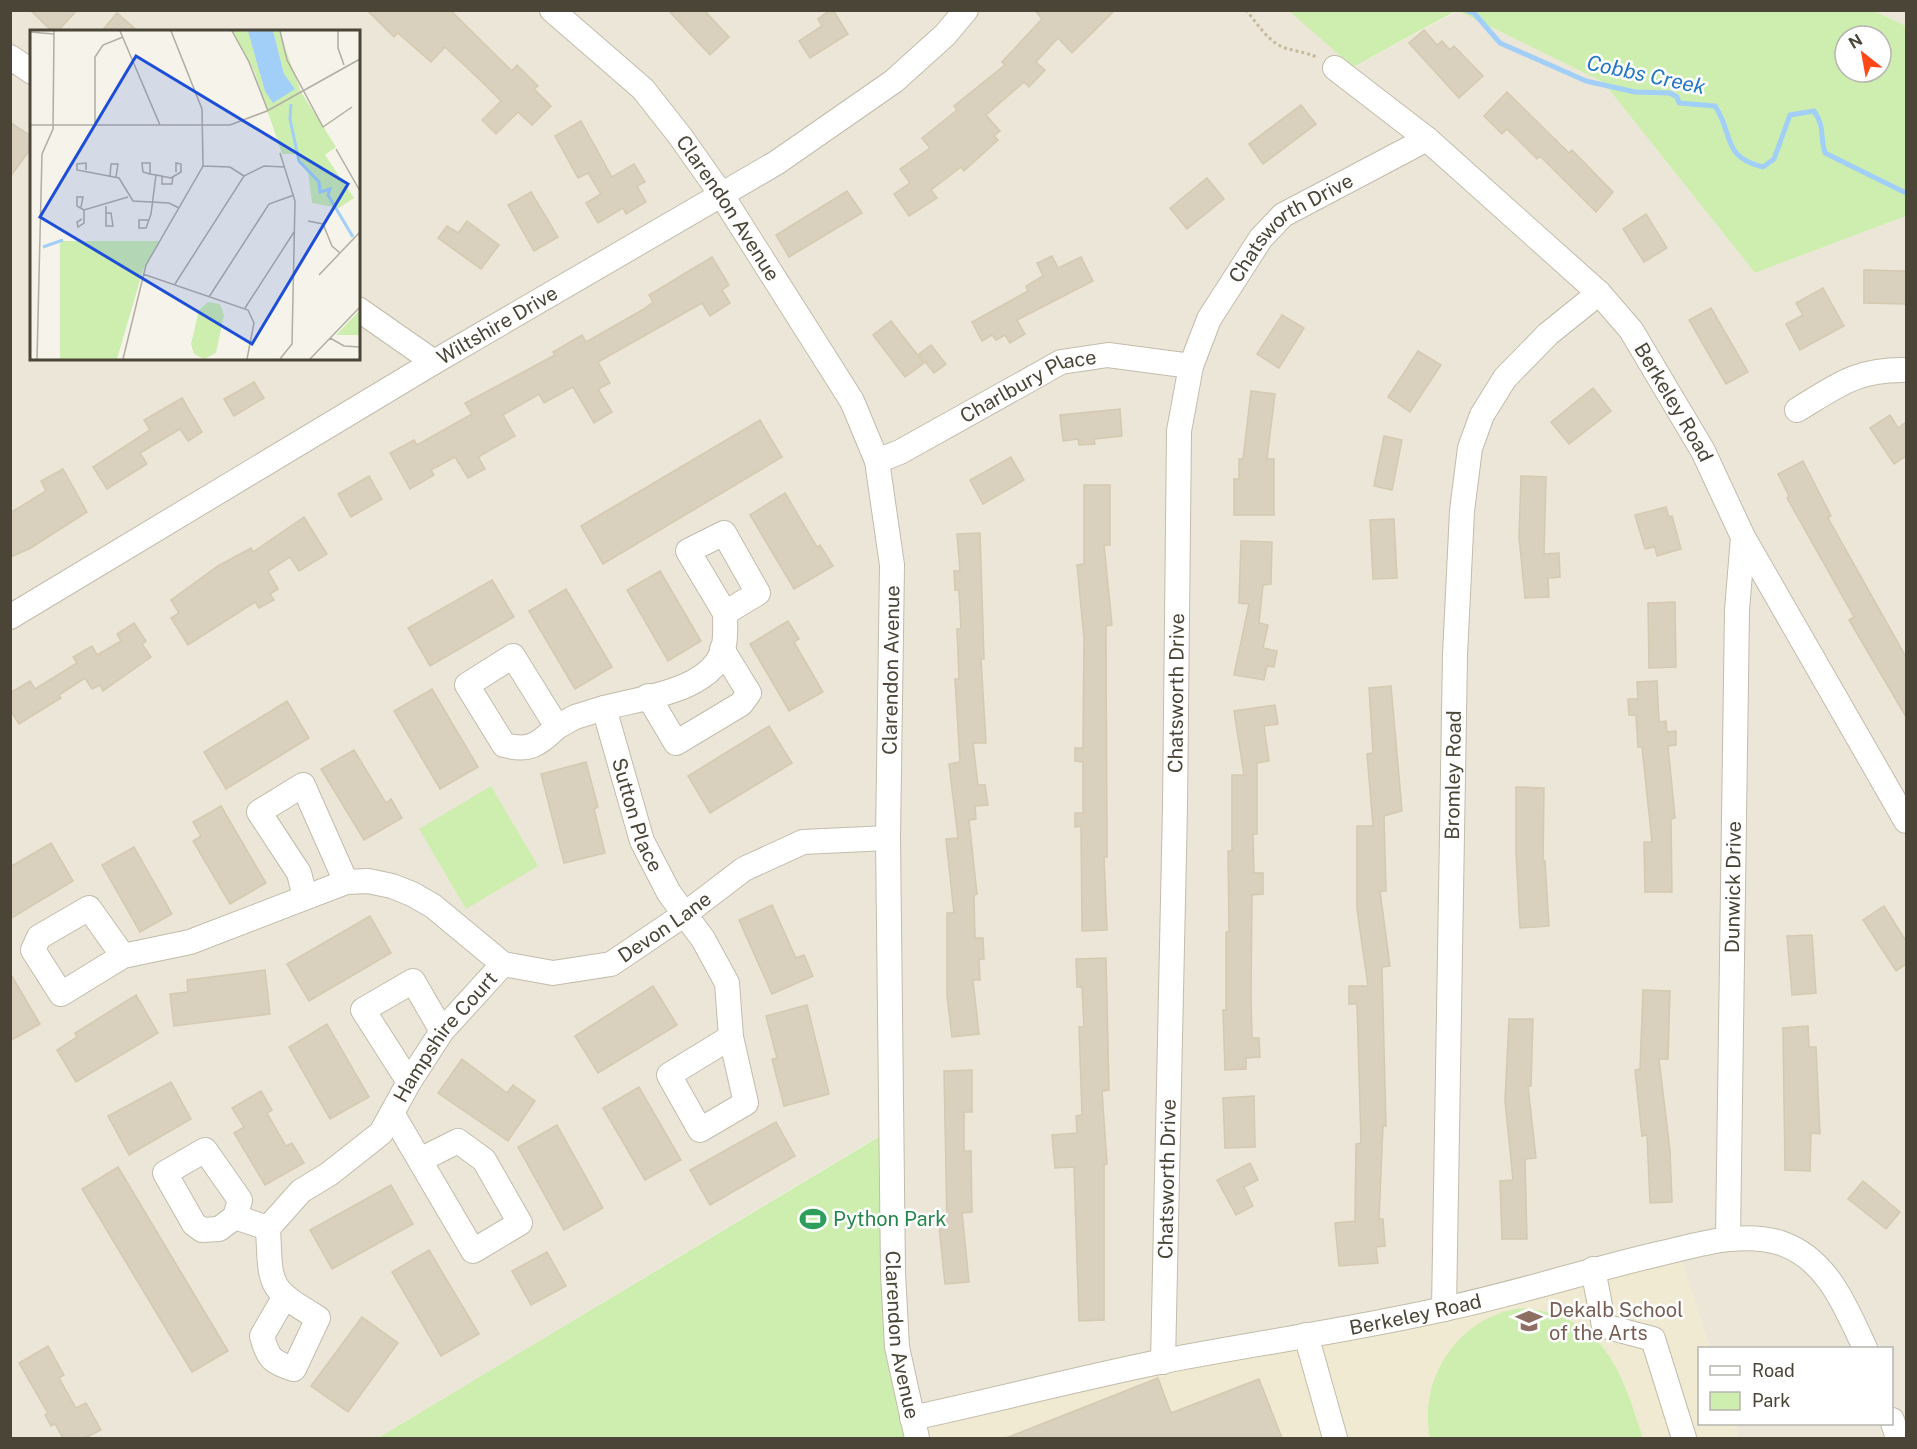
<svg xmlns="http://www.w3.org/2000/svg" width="1917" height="1449" font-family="'Public Sans',sans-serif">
<rect width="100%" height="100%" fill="#f6f3ea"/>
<g fill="#ebe6d7" fill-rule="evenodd">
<path d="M1289,10l64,57 105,-56 145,71 152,191 151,-57v1222h-167l-4,-14h157v-76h-182l-31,-96 -769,166 -26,-285 -506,305h-367l-1,-1427zM32,32h326v326h-326z"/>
<path d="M1874,11h32v15z"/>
</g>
<path fill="#f1ead2" d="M1679,1251l31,97h-10v76h35l4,14h-822l-7,-20z"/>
<g fill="#ceeeaf" fill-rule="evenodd">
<path d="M1289,11h167l-103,56z"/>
<path d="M1458,11h416l32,15v190l-151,57 -152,-191zM1845,36h36v36h-36z"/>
<path d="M491,786l47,80 -72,43 -47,-80z"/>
<path d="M885,1133l26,305h-533z"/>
<path d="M1523,1308c82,9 98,62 120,130h-213c-12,-61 30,-123 93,-130z"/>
</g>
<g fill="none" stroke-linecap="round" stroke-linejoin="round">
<path stroke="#a1cff8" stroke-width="5" d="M1465,10l9,3 26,30 86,38 49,11 35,1 7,4 2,6 36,3c19,28 6,51 48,61l11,-8 16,-44 24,-4c12,18 5,23 11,42l81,40"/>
</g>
<g fill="#d9d0be" stroke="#d5c9b0" stroke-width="1.5">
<path d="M30,10h47l-20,22h-4z"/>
<path d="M367,10h83l62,61 5,-6 21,21 -4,3 17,17 -19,19 -14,-13 -22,22 -14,-14 19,-19 -22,-22 -34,-32 -14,15 -33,-29 -4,4z"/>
<path d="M668,10h36l25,27 -19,18z"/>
<path d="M830,10h3l15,24 -38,24 -11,-17 23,-15 -4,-7z"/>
<path d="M1035,10h80l-43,43 -14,-15 -22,24 9,8 -16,17 -5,-5 -38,33 14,16 -6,5 4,4 -34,31 -3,-4 -30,23 6,8 -28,18 -15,-22 16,-11 -10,-14 30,-21 -8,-10 35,-28 -3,-4 51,-41 -3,-3 40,-43z"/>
<path d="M117,13l22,19h-38z"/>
<path d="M1424,30l13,15 5,-4 8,9 4,-4 29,30 -24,22 -50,-55z"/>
<path d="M1507,92l62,61 3,-3 41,42 -17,20 -56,-56 -3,3 -30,-30 -5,5 -18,-18z"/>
<path d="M1301,105l15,19 -53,40 -14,-20z"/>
<path d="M581,121l31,56 22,-13 11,18 -8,4 9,16 -20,12 -3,-6 -25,15 -12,-20 15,-9 -13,-21 -10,5 -23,-42z"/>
<path d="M10,122l22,15v10l-22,30z"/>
<path d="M1207,178l17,21 -37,30 -17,-21z"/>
<path d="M847,191l15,22 -73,44 -13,-22z"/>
<path d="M531,192l27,45 -24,14 -26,-46z"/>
<path d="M1646,214l21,34 -23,14 -21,-33z"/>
<path d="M467,221l32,24 -18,24 -43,-31 9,-12 11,7z"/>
<path d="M1052,256l6,12 23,-11 12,24 -76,39 8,14 -15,9 -5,-8 -9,5 -4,-5 -10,6 -10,-19 56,-31 -2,-5 17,-10 -6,-13z"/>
<path d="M712,257l17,28 -7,5 8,13 -20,13 -8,-13 -104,59 12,21 -12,6 14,23 -18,11 -21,-36 -29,16 -5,-9 -36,21 12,21 -37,21 7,12 -17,9 -13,-21 -24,13 3,5 -24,14 -20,-36 24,-13 3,5 55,-31 -7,-11 90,-48 -2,-3 29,-17 4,7 58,-33 9,-7 -4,-7z"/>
<path d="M1864,270l42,1v33l-42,-1z"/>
<path d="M1823,288l21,38 -44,24 -14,-26 17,-9 -7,-12z"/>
<path d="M1711,308l37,64 -22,12 -37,-64z"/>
<path d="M1282,315l22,13 -25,40 -22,-14z"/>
<path d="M891,321l33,42 -19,14 -32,-42z"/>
<path d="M931,345l15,19 -12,9 -15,-19z"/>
<path d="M1418,351l23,14 -31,47 -22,-15z"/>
<path d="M254,382l10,16 -30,18 -10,-17z"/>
<path d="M1593,388l18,23 -42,33 -18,-22z"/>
<path d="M1251,391l24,3 -8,65h7v56h-40v-36h5v-20h4z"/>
<path d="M182,398l20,34 -14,9 -8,-12 -40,24 7,11 -40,25 -14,-22 57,-37 -6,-10z"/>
<path d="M1120,409l2,27 -28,3 1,5 -16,1 -1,-6 -15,2 -3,-26z"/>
<path d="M1890,415l8,13 8,-6v34l-12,8 -24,-36z"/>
<path d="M760,420l22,37 -179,107 -22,-38z"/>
<path d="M1384,436l18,4 -10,50 -18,-4z"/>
<path d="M1011,457l13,23 -41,24 -13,-24z"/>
<path d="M1803,461l28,55 -3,2 78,139v60l-57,-97 5,-3 -67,-119 2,-2 -11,-22z"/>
<path d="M63,469l24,43 -58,37 -19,8v-44l36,-22 -5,-10z"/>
<path d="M369,476l13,23 -31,18 -13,-23z"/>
<path d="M1521,476l25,1 -2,77 15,-1 1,24 -12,1 1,19 -24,1 -6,-61z"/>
<path d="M1084,485h26v60h-6l8,80 -6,1 1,231h-3l3,73 -25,1 -1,-105 -6,1v-14h8v-51l-8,-1v-13h8l1,-110 -7,-73 7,-1z"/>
<path d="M785,493l32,54 3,-2 13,21 -39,23 -44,-74z"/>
<path d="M1666,507l3,10 3,-1 9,33 -24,7 -2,-9 -10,2 -10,-34z"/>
<path d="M304,517l23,37 -28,17 -9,-14 -22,14 10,18 -8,5 4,6 -15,8 -4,-6 -67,43 -17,-27 8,-5 -8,-13 47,-34 33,-18 2,4z"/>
<path d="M1394,519l3,59 -24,1 -3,-59z"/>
<path d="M980,533l4,126h-3l5,84h-13l5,42h7l3,20 -13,1 1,13 -7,1 8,74 -3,1 1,43h8l1,21h-5l1,21h-7l6,54 -27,3 -5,-41v-83h7l-8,-74 12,-1 -9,-74 11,-2 -5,-83h4l-2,-50h4l-2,-39h-4l-1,-19h6l-3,-37z"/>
<path d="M1241,541l31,1 -1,42 -8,1 -4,38 9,2 -5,23 14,3 -3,16 -7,-1 -3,14 -30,-5 15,-71 -10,-1z"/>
<path d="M660,571l41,70 -33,20 -41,-71z"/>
<path d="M492,580l22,37 -84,49 -22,-38z"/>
<path d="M566,589l46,78 -37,22 -46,-78z"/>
<path d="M1675,602l1,65 -27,1 -1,-65z"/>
<path d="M788,621l11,18 -5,3 29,50 -34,19 -39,-67z"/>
<path d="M134,623l12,18 -4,3 9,13 -48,34 -3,-6 -8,4 -7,-11 -26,17 2,3 -42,26 -9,-14v-17l20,-12 5,8 42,-26 -4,-6 19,-11 5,9 24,-14 -4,-7z"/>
<path d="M1657,681l2,41 7,-1 1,11 9,-1v14l-8,1 7,72 -4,1 1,73h-27l-1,-50h8l-10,-95h-4l-2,-32h-7l-1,-16h10l-1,-17z"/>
<path d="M1391,686l11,125 -18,5 2,75h-6l10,75 -8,1 4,159h-3l-4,93h4l2,27 -9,1 2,16 -39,3 -4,-43 20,-2 1,-77 5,-1 -4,-139h-8v-18h19l-11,-77v-83h16l-6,-72 6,-1 -4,-65z"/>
<path d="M432,689l46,78 -38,22 -46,-78z"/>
<path d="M287,701l22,37 -83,51 -22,-37z"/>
<path d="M1275,705l3,19 -14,2 5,35 -12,2v71h-4l1,39h9v21l-11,1 -1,100 1,43h7l1,19 -14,1v11l-21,1 -2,-60h3v-78h3l-1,-81h4v-76h12l-10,-64z"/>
<path d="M769,726l23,37 -82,50 -22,-37z"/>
<path d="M354,750l32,53 5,-4 11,19 -38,22 -43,-71z"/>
<path d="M586,762l12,45 -4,2 11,44 -41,10 -23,-89z"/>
<path d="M1516,787l28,1 -1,74 2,-1 4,65 -29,2 -4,-75z"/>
<path d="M221,806l45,77 -36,21 -37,-63 8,-5 -8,-14z"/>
<path d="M51,843l22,38 -63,38v-52z"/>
<path d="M134,847l38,67 -32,18 -38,-67z"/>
<path d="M772,905l24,53 8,-3 9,21 -41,18 -33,-74z"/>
<path d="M1884,906l22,35v23l-10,7 -33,-51z"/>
<path d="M370,916l21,37 -82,48 -22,-37z"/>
<path d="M1812,935l4,58 -24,2 -5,-59z"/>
<path d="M1106,958l3,132 -7,1 5,73 -3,1v155l-25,1 -5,-154 -19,1 -3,-33 25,-2 -1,-17 6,-1 -3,-88h5l-2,-40h-5l-1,-28z"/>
<path d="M265,970l5,44 -96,12 -4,-32 18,-2 -1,-12z"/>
<path d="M10,973l30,51 -30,17z"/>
<path d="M653,986l24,39 -79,48 -23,-37z"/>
<path d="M1643,990l27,1 -2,68h-9l11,92 2,51 -22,1 -3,-68 -5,1 -7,-66 5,-1z"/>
<path d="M136,995l22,38 -82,49 -19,-32 20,-13 -2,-4z"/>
<path d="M807,1005l22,89 -45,12 -12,-47 5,-1 -11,-42z"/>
<path d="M1509,1019h24l-2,67h-3l8,72 -11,1 2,80h-25l-2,-58 13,-1 -8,-79z"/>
<path d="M327,1024l42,73 -39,22 -41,-72z"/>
<path d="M1808,1026l1,21h7l4,87 -9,-1 -1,38 -25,-1 -2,-142z"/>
<path d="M462,1059l45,34 6,-8 22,16 -27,40 -70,-48z"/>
<path d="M972,1070v42h-8v39h7l1,61 -10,1 7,69 -24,2 -6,-58 8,-1 -3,-154z"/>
<path d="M171,1082l20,37 -62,36 -21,-39z"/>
<path d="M639,1087l42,73 -36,20 -42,-72z"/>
<path d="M261,1091l11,19 -5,3 19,33 6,-3 12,20 -39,22 -31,-52 10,-6 -12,-19z"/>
<path d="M1254,1096l1,51 -30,1 -2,-50z"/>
<path d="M776,1122l19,34 -85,49 -20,-35z"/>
<path d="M557,1125l46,83 -39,22 -46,-83z"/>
<path d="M1250,1163l8,17 -14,7 9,19 -17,9 -19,-35z"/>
<path d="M118,1167l110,184 -36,21 -110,-183z"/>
<path d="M1863,1181l37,31 -14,17 -38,-30z"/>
<path d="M391,1185l22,39 -81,45 -22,-39z"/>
<path d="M429,1250l50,84 -38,22 -49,-84z"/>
<path d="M547,1252l19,34 -35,19 -19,-34z"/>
<path d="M362,1317l36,26 -50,69 -37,-26z"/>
<path d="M48,1346l16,29 -5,3 17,30 10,-5 15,27 -16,8h-22l-8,-14 -4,2 -6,-11 3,-2 -29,-50z"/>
<path d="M1158,1378l13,35 88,-34 23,59h-276z"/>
</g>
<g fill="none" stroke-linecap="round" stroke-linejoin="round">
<g stroke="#c3bcab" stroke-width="26">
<g id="minor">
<path id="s1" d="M552,10l91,79 37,47 41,58 131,207 25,60 15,104 -4,273 5,435 4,74 20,91"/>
<path d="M10,57l22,15"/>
<path id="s2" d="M1335,68l92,71 172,154 32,37 72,121 40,86 163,284"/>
<path d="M358,309l76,53"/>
<path d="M1797,410c41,-25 60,-41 109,-40"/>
<path id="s3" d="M877,461l23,-9 161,-90 47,-7 83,11"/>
<path id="s4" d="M725,613l-37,-62 36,-18 34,60 -33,20c0,10 1,22 -1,32 -8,46 -84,53 -120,63l38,133 27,52 34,46 24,44 4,54 15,66 -46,27 -31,-55 62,-38"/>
<path id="s5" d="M10,617l424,-255 342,-199 118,-82 51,-46 21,-25"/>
<path d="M648,696l28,47 65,-39 8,-11 -27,-44"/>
<path d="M557,727c-19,17 -26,25 -53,18l-37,-60 46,-29 44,71 18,-10 29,-9"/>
<path d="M305,897l-6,-24 -40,-61 44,-27 43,97"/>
<path id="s6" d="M123,956l-34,-48 -50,29 -6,13 28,44 62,-38 67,-14 156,-60 22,-1 24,5 20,8 21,12 70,58 50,9 58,-9 74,-50 59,-45 59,-27 85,-4"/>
<path d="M409,1082l-46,-72 50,-29 29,50"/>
<path d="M392,1113l81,138 47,-28 -36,-63 -26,-19 -38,19"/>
<path id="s7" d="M235,1217l5,-17 -35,-50 -40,23 29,51 8,6 17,-1 16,-12 33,11 33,-37 28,-17 52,-41 28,-51 33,-51 61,-67"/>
<path d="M268,1228c3,58 -2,59 50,90l-24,51c-22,-7 -26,-10 -32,-33l22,-38"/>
<path id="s8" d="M1728,1238l9,-628 6,-73"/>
<path d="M1593,1269l11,57 49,13 31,99"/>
<path id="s9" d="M1444,1309l11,-654 7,-144 8,-63 12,-33 23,-37 43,-44 51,-41"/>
<path d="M1306,1335l29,103"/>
<path id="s10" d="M1163,1362l12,-555 4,-376 12,-65 18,-47 52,-81 22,-23 144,-76"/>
<path id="s11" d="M912,1418c84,-18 168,-40 252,-57 93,-18 187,-31 280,-52 70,-15 139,-37 210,-54 41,-9 85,-25 127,-12 47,16 65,65 84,105"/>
<path d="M1892,1420l6,18"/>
</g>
</g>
<path stroke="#c6ba9b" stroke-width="3" stroke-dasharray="3 3" stroke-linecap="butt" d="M1246,10c11,13 22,32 39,38 12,4 22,4 33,10"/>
<use href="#minor" stroke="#fff" stroke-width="24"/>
</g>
<defs>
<g id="stadium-bare" transform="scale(2.07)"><path d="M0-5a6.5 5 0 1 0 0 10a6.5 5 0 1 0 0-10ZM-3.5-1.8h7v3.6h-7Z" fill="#2e9e5b" stroke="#fff" stroke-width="2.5" paint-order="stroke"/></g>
<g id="school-bare" transform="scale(2.07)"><path d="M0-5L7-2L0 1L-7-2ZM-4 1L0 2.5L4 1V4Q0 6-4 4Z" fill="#8d6e63" stroke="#fff" stroke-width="2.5" paint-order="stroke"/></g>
</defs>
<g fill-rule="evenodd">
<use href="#stadium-bare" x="813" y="1219"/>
<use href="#school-bare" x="1529" y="1321"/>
</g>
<g text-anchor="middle" stroke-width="5" stroke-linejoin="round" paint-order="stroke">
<g font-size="20" fill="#4b4537" stroke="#fff">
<text dy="7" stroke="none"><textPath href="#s1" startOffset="267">Clarendon Avenue</textPath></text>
<text dy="7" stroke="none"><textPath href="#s10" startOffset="1173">Chatsworth Drive</textPath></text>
<text dy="7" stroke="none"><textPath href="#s5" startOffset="568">Wiltshire Drive</textPath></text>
<text dy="7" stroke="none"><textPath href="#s3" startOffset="170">Charlbury Place</textPath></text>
<text dy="7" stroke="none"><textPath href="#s2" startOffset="480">Berkeley Road</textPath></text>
<text transform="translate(891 670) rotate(-89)" y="7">Clarendon Avenue</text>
<text dy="7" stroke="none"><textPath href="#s10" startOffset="669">Chatsworth Drive</textPath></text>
<text dy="7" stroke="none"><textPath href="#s9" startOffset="534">Bromley Road</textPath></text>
<text dy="7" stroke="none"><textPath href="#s4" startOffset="507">Sutton Place</textPath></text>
<text dy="7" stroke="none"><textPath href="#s8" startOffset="351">Dunwick Drive</textPath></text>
<text dy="7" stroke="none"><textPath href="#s6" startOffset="849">Devon Lane</textPath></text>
<text dy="7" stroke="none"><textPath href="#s7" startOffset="530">Hampshire Court</textPath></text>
<text dy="7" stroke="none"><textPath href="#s10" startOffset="183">Chatsworth Drive</textPath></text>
<text dy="7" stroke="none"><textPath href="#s11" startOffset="514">Berkeley Road</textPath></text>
<text dy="7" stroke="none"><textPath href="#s1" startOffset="1437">Clarendon Avenue</textPath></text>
</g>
<g font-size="20" fill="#27864d" stroke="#fff" text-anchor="start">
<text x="833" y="1226">Python Park</text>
</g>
<g font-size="20" fill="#785e54" stroke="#fff" text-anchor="start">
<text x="1549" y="1317">Dekalb School<tspan x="1549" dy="23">of the Arts</tspan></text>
</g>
<g font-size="21" font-style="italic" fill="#2377c4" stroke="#fff">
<text transform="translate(1646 75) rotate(12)" y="7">Cobbs Creek</text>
</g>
</g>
<g transform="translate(30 30)">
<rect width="330" height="330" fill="#f6f3ea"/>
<path d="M202,1h47l22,61 35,55 -11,8 29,43 -15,10 -27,-5 -4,-31 -11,-18h-15l-28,-83zM30,211h99l-16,29 -26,89h-57zM178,272l12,2 4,11 -8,38 -12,6 -10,-5 -3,-10 8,-34zM330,280v25h-24z" fill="#ceeeaf"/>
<path d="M218,1h25l11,43 11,15 -22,14 -8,-12z" fill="#a1cff8"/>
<path fill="none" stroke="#a1cff8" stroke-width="3" d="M261,74l-1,15 9,42 20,21 1,10 10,-3 -2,6 25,42M13,217l20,-7"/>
<path fill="none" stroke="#b2ada2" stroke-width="1.5" d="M90,1l40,94M202,1l17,31 19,49M250,1l7,29 36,67 29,-20M308,1v17l6,17M0,2l24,2M0,95h200l37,-14 93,-52M65,95v-68l8,-12 20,-8M306,119l24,42M250,123l15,48 -3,143 -12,15M173,136l27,1 14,9M56,140v-7l-9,1v6l42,8 14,23 36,2 10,5M120,144l-7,-2 -1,-9h8v11l6,1M80,146l1,-12h7l-2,13M132,147v7h10l1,-8M51,177l2,-10h-6v9l7,4 44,-13M76,183h5l2,13h-7v-20M52,189l-5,3 1,5 6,-4v-13M118,190h-9v8h7l5,-14 5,-39 15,3 10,-6v-8l-5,-1v9M278,191l15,3 9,22 8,7M113,244l105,36 6,13 -7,36M289,245l41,-43M145,254l69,-108 20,-10 21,1M179,267l60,-93 25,-9M215,278l49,-76M300,308l14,8 16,1M7,329l5,-205 11,-25 1,-98M93,329l23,-94 57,-99 -1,-57 -31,-78M280,329l50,-52"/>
<path fill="#1d4ed8" fill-opacity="0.15" stroke="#1d4ed8" stroke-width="3" d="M106,26l212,128 -96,160 -212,-127z"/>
<rect width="330" height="330" fill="none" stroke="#4b4537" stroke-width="3"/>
</g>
<rect width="1917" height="1449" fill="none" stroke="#4b4537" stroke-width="24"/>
<rect x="1698" y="1347" width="195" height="78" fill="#ffffff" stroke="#b7b5af" stroke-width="1.5"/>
<rect x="1710" y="1366" width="30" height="9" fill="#ffffff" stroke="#b7b5af" stroke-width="1.5"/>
<text x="1752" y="1377" font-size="18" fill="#4b4537">Road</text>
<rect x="1710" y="1392" width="30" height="18" fill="#ceeeaf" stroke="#b7b5af" stroke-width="1.5"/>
<text x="1752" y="1407" font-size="18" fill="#4b4537">Park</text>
<g transform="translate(1863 54) rotate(329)"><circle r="28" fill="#ffffff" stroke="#b7b5af" stroke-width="1.5"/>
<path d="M0-4.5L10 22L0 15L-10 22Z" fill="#ff4818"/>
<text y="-9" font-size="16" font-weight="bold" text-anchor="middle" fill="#4b4537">N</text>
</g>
</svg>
